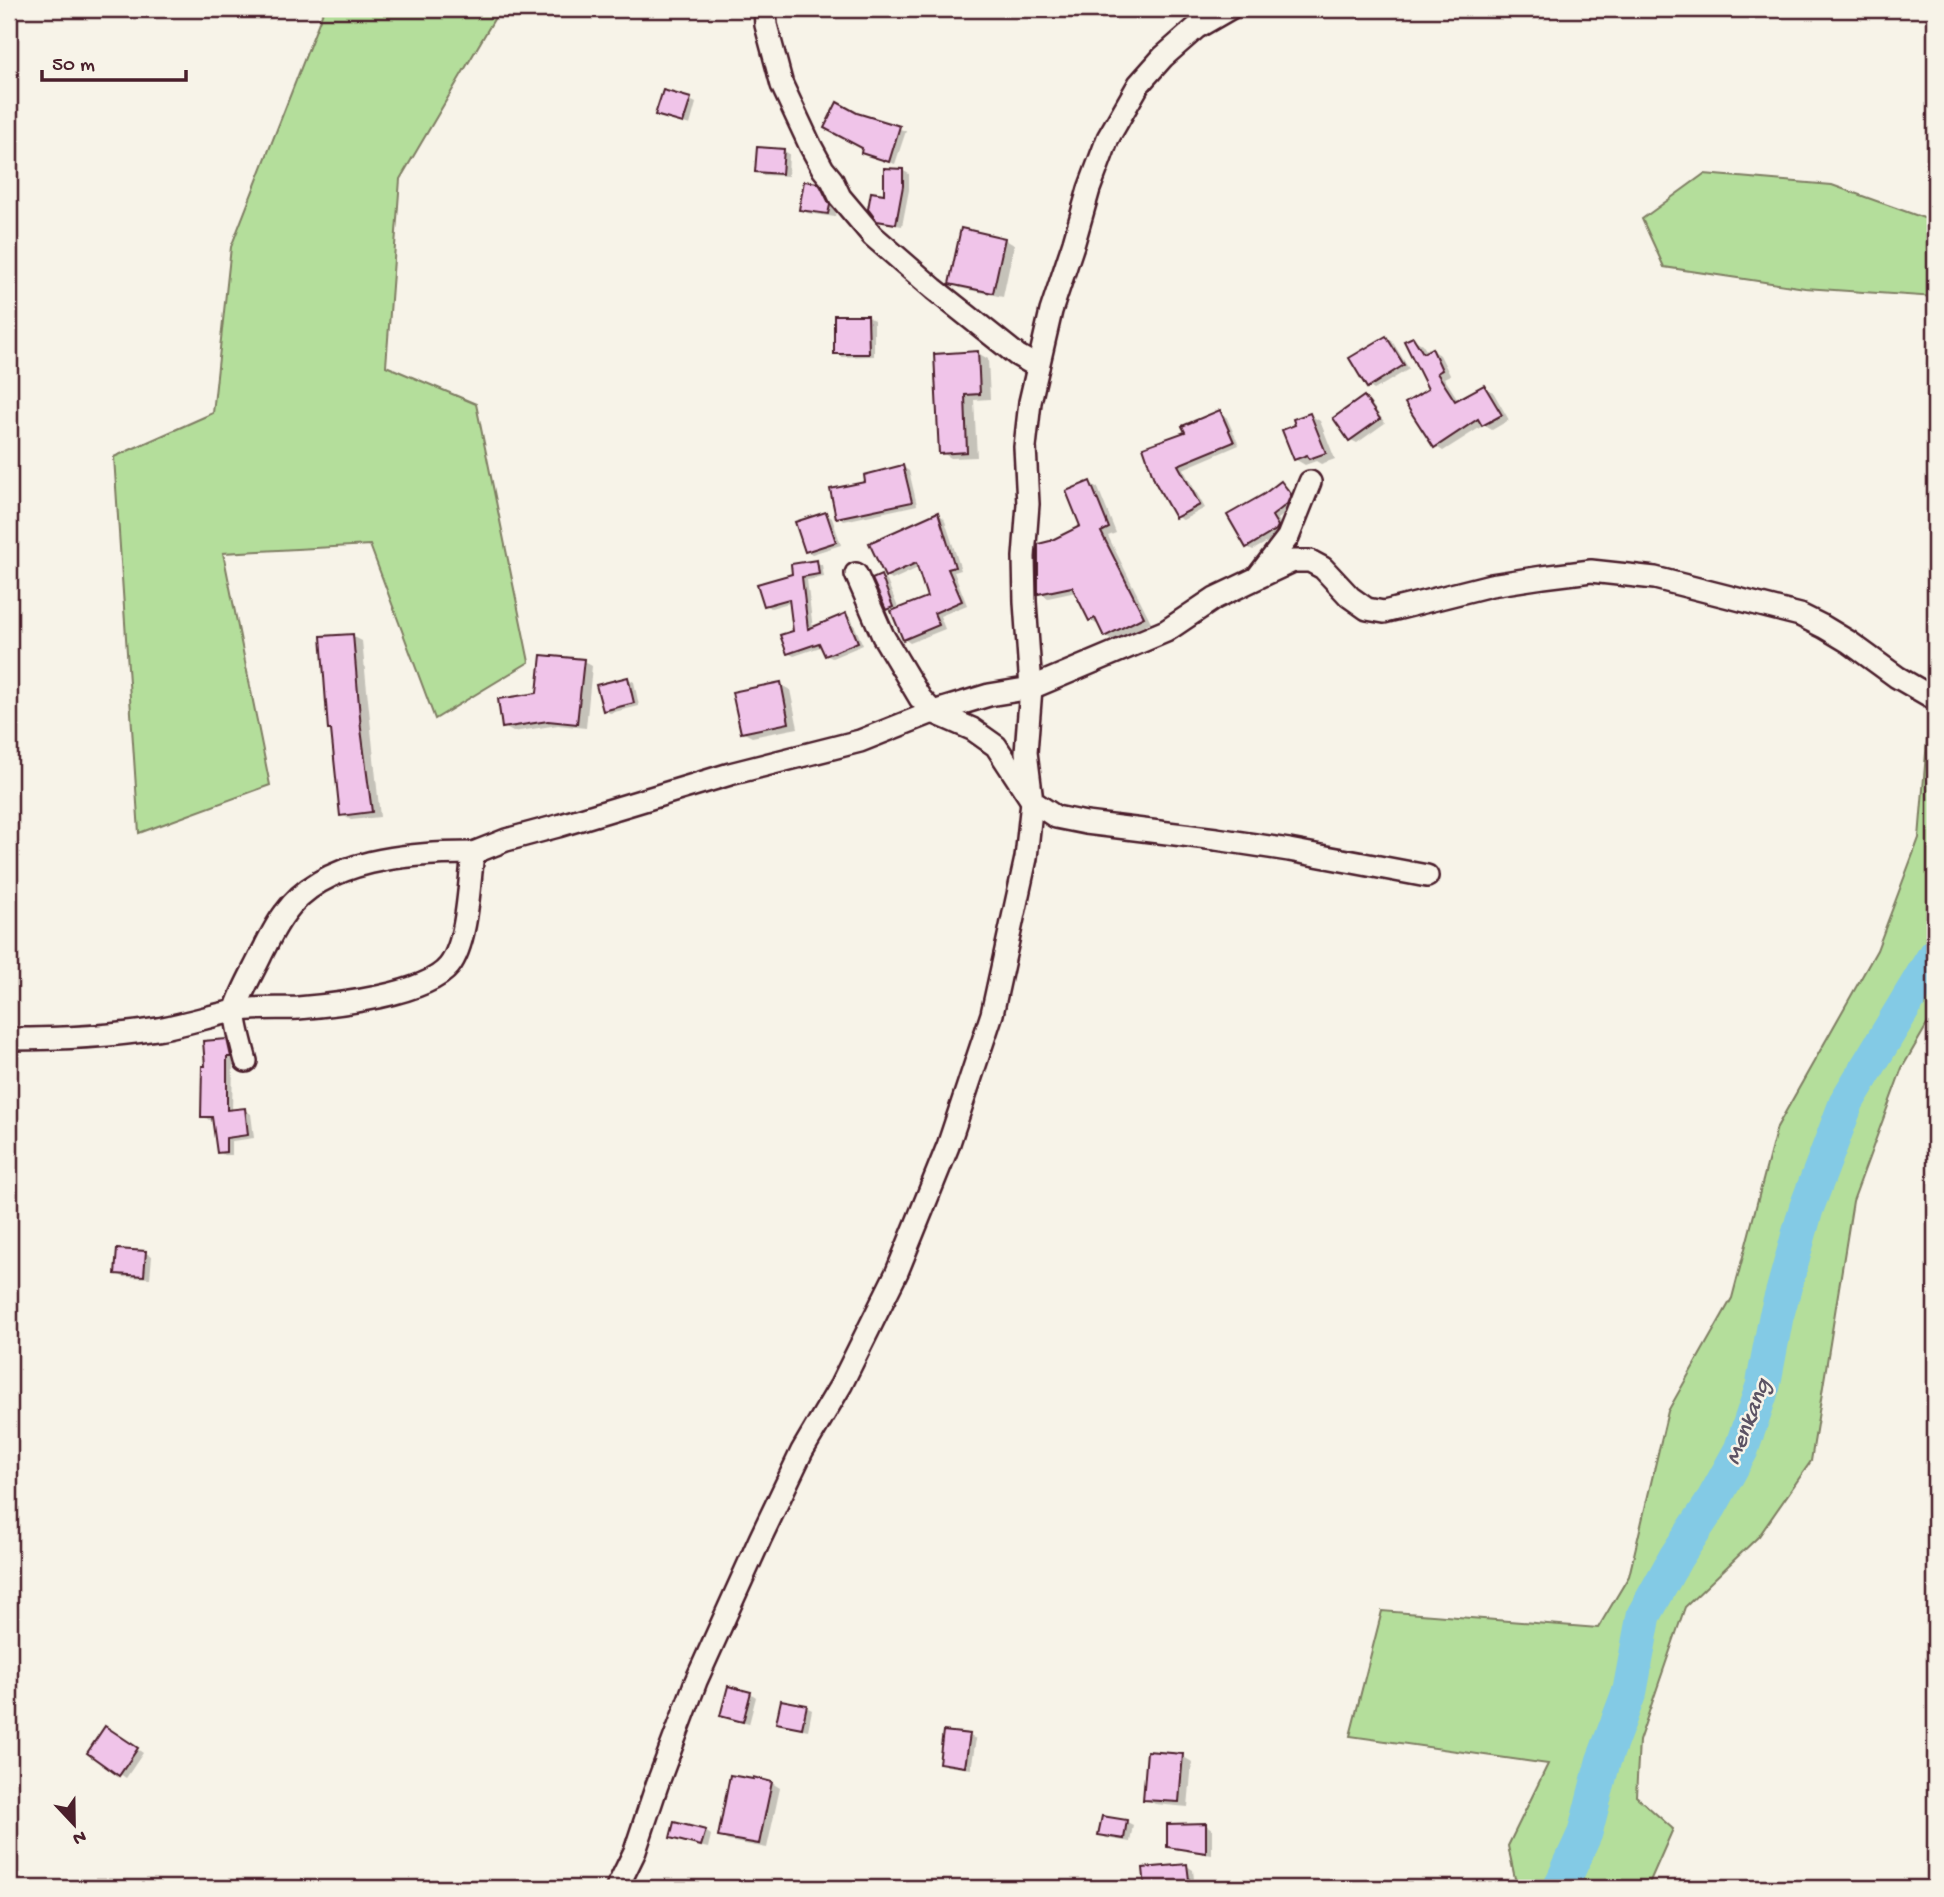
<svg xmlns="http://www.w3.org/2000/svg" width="1944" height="1897" font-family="'Gochi Hand',sans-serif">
<rect width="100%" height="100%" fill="#f7f3e8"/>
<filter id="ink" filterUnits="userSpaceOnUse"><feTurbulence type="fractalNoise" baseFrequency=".0143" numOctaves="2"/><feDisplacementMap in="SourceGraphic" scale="14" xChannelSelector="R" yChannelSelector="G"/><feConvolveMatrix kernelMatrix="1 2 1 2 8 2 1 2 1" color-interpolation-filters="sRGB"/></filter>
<g filter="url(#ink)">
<g fill="#b4de9b" stroke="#7f7e63" stroke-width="2">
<path d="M324,9h176l-100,170 -14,187 90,38 53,258 -94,57 -65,-174 -147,8 47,232 -131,48 -25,-376 99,-44 18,-166z"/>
<path d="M1704,174l128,11 103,37v75l-130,-9 -141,-21 -22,-48z"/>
<path d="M1935,644v367l-33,57 -49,133 -42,260 -52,75 -74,71 -46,134 -3,55 37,33 -26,59h-130l-9,-42 40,-82 -198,-28 32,-125 216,17 31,-52 39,-165 64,-113 45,-171 100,-177 42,-112z"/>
</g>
<g fill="#0003">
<path d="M690,100l6,3 -6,22 -26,-8z"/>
<path d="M856,114l50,17 -11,33 -26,-9z"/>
<path d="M783,150l6,4 -1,22 -25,-1 -6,-4z"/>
<path d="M902,170l7,4v16l-7,36 -17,-3 -7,-4 8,-23z"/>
<path d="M817,185l7,4 12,21 -1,7 -28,-4 -6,-4z"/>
<path d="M1004,239l10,6 -11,52 -43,-9 -9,-5z"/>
<path d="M868,317l6,3v36l-32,1 -6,-4z"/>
<path d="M1386,338l6,3 17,28 -35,21 -6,-4z"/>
<path d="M1413,339l9,5 6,9 4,-3 8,5 10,20 -6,3 15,23 25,-14 9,5 16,28 -17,10 -8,-5 -41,26 -8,-5 -5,-56z"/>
<path d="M978,353l10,6 2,40 -16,1 3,57 -26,1 -10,-6z"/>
<path d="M1364,398l6,4 15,21 -28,20 -6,-3z"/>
<path d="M1220,412l6,4 13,29 -56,24 22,39 -22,12 -7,-3 -19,-36 30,-48z"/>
<path d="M1310,415l10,6 15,38 -14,5 -5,-3 -11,4 -10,-6 3,-33z"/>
<path d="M903,467l6,4 8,34 -73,16 -6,-4 29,-34z"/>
<path d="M1090,483l8,5 18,45 -8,3 43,86 -37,19 -8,-5 -8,-11 -8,-5 -14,-28 -28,6 -8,-5 10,-50 32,-16z"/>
<path d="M1281,483l6,4 9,12 -3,9 -15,11 6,11 -2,4 -29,16 -6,-3z"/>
<path d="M826,514l6,4 9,27 -29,9 -6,-3z"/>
<path d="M938,514l6,4 17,52 -7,2 13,33 -27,11 5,13 -35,14 -6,-4 -11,-27 -6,-3 -6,-32 6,4 12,29 30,-12 -9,-31 -28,13 -6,-4z"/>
<path d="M816,562l6,3 2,12 -17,3 6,49 33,-14 5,3 12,27 -31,13 -6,-3 -3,-9 -29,10 -6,-3 7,-21 -3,-30 -21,6 -6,-3 29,-30z"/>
<path d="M352,636l10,5 18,176 -29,3 -9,-5 -10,-85z"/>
<path d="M583,661l9,5 -6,62 -28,-3 -45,7 -9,-5 35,-32z"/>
<path d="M627,678l7,4 5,24 -29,7 -6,-3z"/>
<path d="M780,684l10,6 8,38 -46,9 -10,-5z"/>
<path d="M226,1041l7,3 4,15 -4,1 -1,52 13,-2 6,4 3,24 -22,3v14h-8l-6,-3 -4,-32h-5l-6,-4z"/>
<path d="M145,1253l7,3 -2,22 -27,-1 -6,-4z"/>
<path d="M750,1693l6,4 -7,27 -21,-5 -6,-4z"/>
<path d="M806,1707l6,3 -4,20 -24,-5 -6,-3z"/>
<path d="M112,1732l31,21 -17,25 -37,-25z"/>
<path d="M970,1736l6,3 -5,30 -24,-3 -6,-4z"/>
<path d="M1182,1756l10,6 -4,45 -33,-3 -10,-5z"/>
<path d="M754,1781l18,2 8,5 -13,60 -39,-7 -8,-5z"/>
<path d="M1127,1822l6,3 -3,17 -24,-4 -6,-4z"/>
<path d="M1206,1825l6,4v26l-37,-6 -7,-3z"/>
<path d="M705,1831l6,4 -3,13 -30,-7 -6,-4z"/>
<path d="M1187,1866l6,4 2,18h-48l-2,-18z"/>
</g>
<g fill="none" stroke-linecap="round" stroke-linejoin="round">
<path stroke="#83cae5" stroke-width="35" d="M1560,1888l25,-55 18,-71 27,-72 14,-75 32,-58 34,-51 31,-56 22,-64 13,-69 30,-108 41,-108 88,-146"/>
</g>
<g fill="#f0c4e9" stroke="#4a1f2b" stroke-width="2">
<path d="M663,90l28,8 -8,25 -28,-8z"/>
<path d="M837,102l20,11 43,13 -11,36 -28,-9 1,-5 -38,-20z"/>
<path d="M757,147l27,2 -2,25 -27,-2z"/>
<path d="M884,168l19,1v17l-7,38 -19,-3 -9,-12 3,-17 13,2z"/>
<path d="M804,181l14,2 3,4 9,18 -2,9 -29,-4z"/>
<path d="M961,228l44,10 -12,55 -44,-9z"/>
<path d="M834,315h34l1,39h-35z"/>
<path d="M1386,336l18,29 -37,23 -18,-30z"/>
<path d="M1413,337l10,16 9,-5 10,22 -5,3 18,28 29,-16 18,30 -20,11 -4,-7 -44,29 -29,-45 23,-14 -24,-48z"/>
<path d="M978,351l2,43 -15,1 2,57 -28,2 -5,-100z"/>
<path d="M1364,396l16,23 -31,22 -16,-23z"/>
<path d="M1220,410l14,32 -56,23 22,40 -25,13 -20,-36 -12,-35 42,-15 -3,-6z"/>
<path d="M1310,413l16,40 -17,6 -2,-4 -13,5 -12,-30 13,-5 -2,-6z"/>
<path d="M903,465l9,37 -76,16 -6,-29 35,-7 -1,-7z"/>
<path d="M1090,481l19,47 -8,4 43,85 -40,20 -9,-19 -6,3 -17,-34 -34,7v-50l12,-3 30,-15 -14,-35z"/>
<path d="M1281,481l10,13 -4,10 -15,12 6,10 -2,4 -30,18 -19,-33 37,-21z"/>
<path d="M826,512l10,30 -31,10 -10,-30z"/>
<path d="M938,512l17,55 -7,2 14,32 -28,12 5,12 -36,15 -12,-29 36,-14 -11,-34 -31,14 -16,-34z"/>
<path d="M817,560l2,14 -17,3 6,52 38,-16 12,29 -33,14 -6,-13 -32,11 -7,-19 13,-4 -4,-32 -25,7 -7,-22 35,-10 -1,-10z"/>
<path d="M881,575l12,32 -7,3 -14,-31z"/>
<path d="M353,634l8,95 11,83 -32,4 -9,-86h-3l-7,-94z"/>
<path d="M541,655l43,4 -7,65 -29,-3 -46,7 -4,-29 39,-6z"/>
<path d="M628,677l6,26 -31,8 -7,-26z"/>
<path d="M781,682l8,41 -48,10 -9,-41z"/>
<path d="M227,1039l4,18h-4v53l18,-2 3,27 -22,3v14l-9,1 -5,-36h-11l1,-51h3l-2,-25z"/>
<path d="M117,1249l29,2 -2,25 -29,-2z"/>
<path d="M728,1686l23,6 -8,30 -23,-6z"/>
<path d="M781,1700l26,5 -5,23 -26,-5z"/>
<path d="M105,1726l33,22 -19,28 -32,-23z"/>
<path d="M943,1731l27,3 -5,33 -26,-4z"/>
<path d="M1147,1751l36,3 -4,48 -36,-2z"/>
<path d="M730,1775l23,4v-2l19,5 -13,62 -41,-7z"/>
<path d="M1102,1816l25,4 -3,19 -26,-4z"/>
<path d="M674,1822l32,8 -5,16 -31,-8z"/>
<path d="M1206,1823v30l-39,-6v-23z"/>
<path d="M1187,1864l3,24h-45l-2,-20z"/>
</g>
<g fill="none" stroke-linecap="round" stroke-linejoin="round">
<g stroke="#4a1f2b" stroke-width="26">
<g id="minor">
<path d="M765,9l1,16 16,60 28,60 13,24 9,11 8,17 33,39 61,53 83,66 21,12"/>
<path d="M856,574l27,62 37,62 13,14 39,17 24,17 36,55 24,16 30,6 130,16 73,11 138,26"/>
<path d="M1259,575l29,-38 22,-55"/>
<path d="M9,1039c49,0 99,-2 148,-10 26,-4 52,-13 78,-18 20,-4 42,-2 63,-3 37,-3 128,-13 151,-42 19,-24 20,-83 24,-113l33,-13 52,-14 172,-52 130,-33 73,-29 56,-17 42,-7 135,-57 49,-33 78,-37h17l13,7 27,29 17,12 17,3 107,-27 52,-8 48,-6 64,7 145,37 24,12 25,15 48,35 38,22"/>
<path d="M246,1061c-3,-11 -12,-43 -10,-52 4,-15 18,-39 25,-54 7,-14 14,-29 24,-42 39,-55 127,-60 188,-60"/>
<path d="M617,1888l18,-37 22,-66 39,-104 64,-142 42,-88 39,-66 56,-113 51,-126 44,-132 34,-156 6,-57 -6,-49 5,-64 -6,-86 -1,-45 4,-53 -3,-57 5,-45 21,-91 23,-69 15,-53 19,-51 31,-54 24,-27 33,-29 33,-19"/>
</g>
</g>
<use href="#minor" stroke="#f7f3e8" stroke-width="21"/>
</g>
</g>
<g text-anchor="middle" stroke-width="5" stroke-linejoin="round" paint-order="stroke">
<g font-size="24" font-style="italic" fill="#5b5263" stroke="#f7f3e8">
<text transform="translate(1746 1421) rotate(-69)" y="8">Menkang</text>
</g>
</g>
<rect width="1944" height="1897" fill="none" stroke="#f7f3e8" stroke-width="35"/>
<rect x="18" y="18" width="1909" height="1862" fill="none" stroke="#4a1f2b" stroke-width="2.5" filter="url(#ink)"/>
<g transform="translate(74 1824) rotate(158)" stroke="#f7f3e8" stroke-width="5" paint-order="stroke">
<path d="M0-5L12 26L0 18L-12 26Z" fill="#4a1f2b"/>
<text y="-10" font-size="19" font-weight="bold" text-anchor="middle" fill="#4a1f2b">N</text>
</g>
<path d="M42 70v10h144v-10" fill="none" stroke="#4a1f2b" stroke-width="3.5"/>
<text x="52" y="70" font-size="21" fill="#4a1f2b" stroke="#f7f3e8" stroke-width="5" paint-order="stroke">50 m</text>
</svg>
